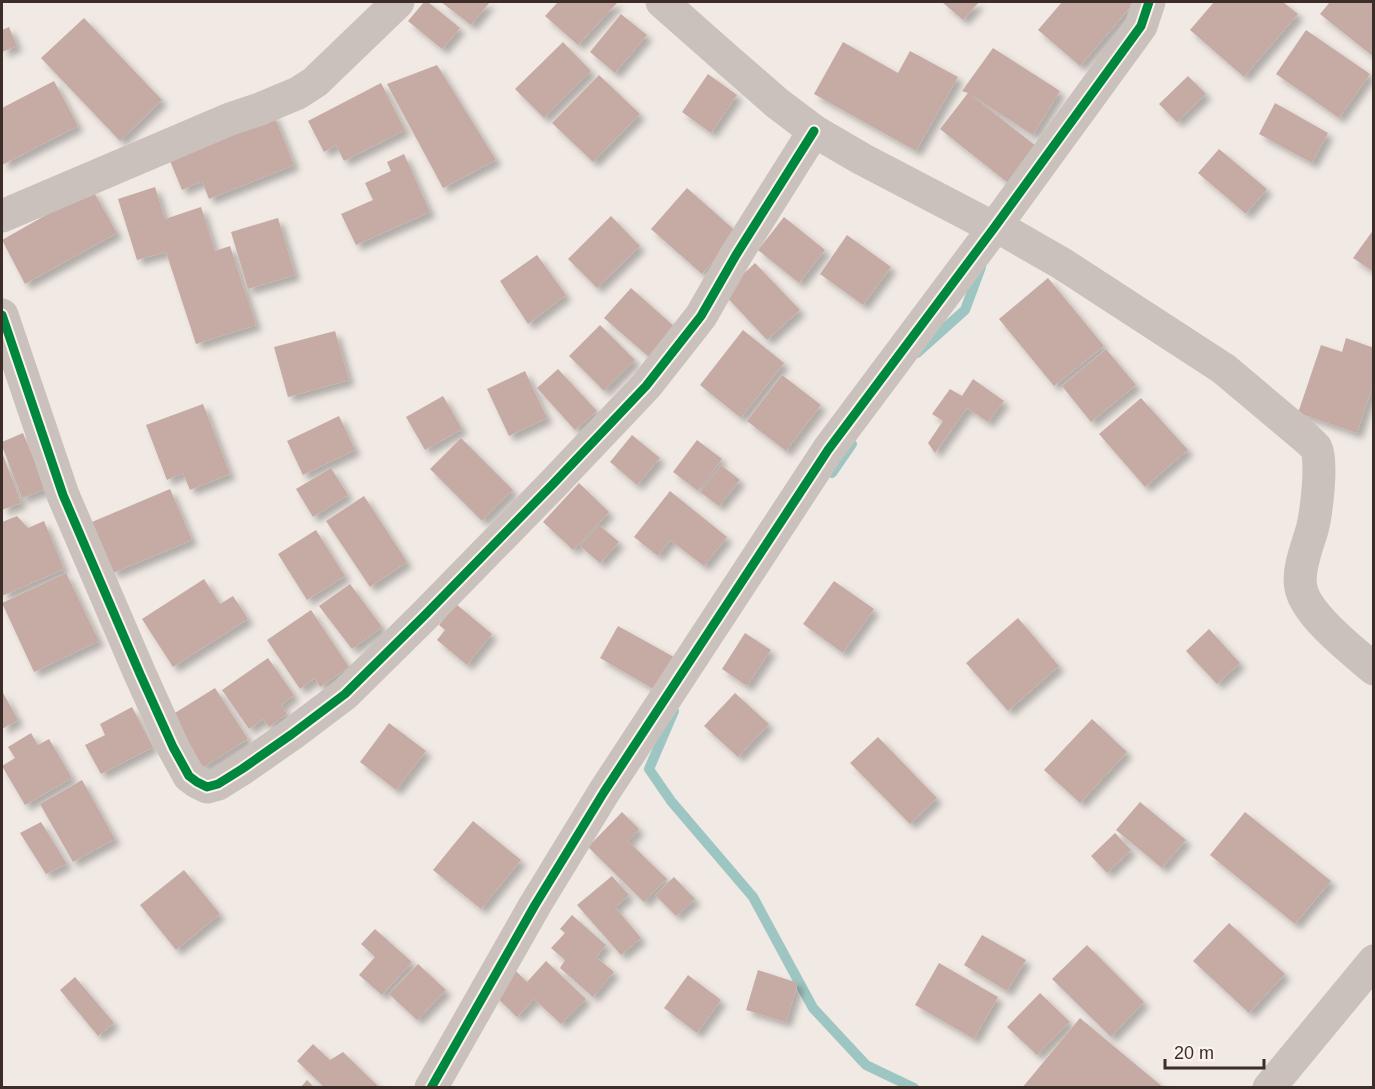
<svg xmlns="http://www.w3.org/2000/svg" width="1375" height="1089" font-family="Arial,sans-serif">
<defs>
<filter id="shadow"><feDropShadow dx="5.5" dy="5.5" stdDeviation="3" flood-color="#0004"/></filter>
</defs>
<rect width="100%" height="100%" fill="#f0e9e4"/>
<g fill="none" stroke-linecap="round" stroke-linejoin="round">
<g stroke="#9dc5c1" stroke-width="10">
<path d="M917,353l48,-43 16,-43"/>
<path d="M832,473l20,-29"/>
<path d="M674,711l-25,58 22,32 82,96 60,111 53,57 48,23"/>
</g>
</g>
<g fill="#c6aaa4" filter="url(#shadow)">
<path d="M424,2h4l32,26 -18,21 -34,-28z"/>
<path d="M441,2h49l-19,23z"/>
<path d="M558,2h60l-40,43 -33,-29z"/>
<path d="M942,2h37l-16,18z"/>
<path d="M1062,2h73l-55,64 -42,-36z"/>
<path d="M1214,2h69l15,12 -54,63 -54,-47z"/>
<path d="M1330,2h44v55l-54,-43z"/>
<path d="M621,14l26,21 -32,38 -25,-21z"/>
<path d="M84,18l78,82 -42,41 -79,-83z"/>
<path d="M9,27l8,19 -15,6v-22z"/>
<path d="M1306,30l64,44 -31,44 -63,-44z"/>
<path d="M563,42l28,29 -47,47 -29,-29z"/>
<path d="M843,42l55,31 12,-22 48,26 -42,74 -102,-57z"/>
<path d="M993,48l67,43 -27,44 -62,-40 65,51 -28,37 -68,-54 28,-36 -6,-2z"/>
<path d="M437,65l59,95 -53,28 -56,-104z"/>
<path d="M708,74l29,21 -26,38 -29,-21z"/>
<path d="M599,75l41,39 -47,48 -41,-39z"/>
<path d="M1188,76l18,18 -29,28 -18,-18z"/>
<path d="M54,81l24,45 -76,39v-57z"/>
<path d="M381,83l24,47 -61,31 -8,-16 -12,7 -16,-31z"/>
<path d="M1275,103l53,30 -16,30 -53,-29z"/>
<path d="M273,113l21,52 -85,34 -7,-18 -20,9 -14,-34z"/>
<path d="M1219,149l48,40 -21,25 -48,-41z"/>
<path d="M404,154l26,58 -74,33 -15,-31 32,-14 -8,-17 26,-12 -4,-9z"/>
<path d="M155,187l10,32 36,-12 14,44 15,-5 26,79 -60,19 -30,-92 -29,8 -19,-61z"/>
<path d="M687,188l51,45 -36,41 -51,-45z"/>
<path d="M92,189l25,44 -92,51 -23,-44z"/>
<path d="M611,216l29,30 -43,42 -29,-29z"/>
<path d="M784,217l41,33 -26,33 -41,-33z"/>
<path d="M278,218l17,57 -47,14 -17,-57z"/>
<path d="M1374,229v43l-21,-14z"/>
<path d="M847,235l44,32 -28,38 -43,-31z"/>
<path d="M537,255l29,40 -38,29 -28,-43z"/>
<path d="M755,263l45,47 -33,30 -44,-47z"/>
<path d="M1048,278l56,68 -50,40 -55,-67z"/>
<path d="M631,288l44,39 -26,30 -45,-39z"/>
<path d="M600,325l35,35 -31,31 -35,-35z"/>
<path d="M743,330l41,33 -43,55 -41,-33z"/>
<path d="M335,331l14,49 -61,17 -14,-50z"/>
<path d="M1346,338l28,10v34l-17,51 -59,-20 23,-68 21,7z"/>
<path d="M1106,349l30,36 -45,37 -29,-36z"/>
<path d="M558,369l39,42 -22,19 -38,-42z"/>
<path d="M525,371l22,47 -38,18 -22,-47z"/>
<path d="M782,375l39,30 -35,46 -39,-30z"/>
<path d="M973,379l31,22 -16,21 -21,-14 -32,45 -7,-10 15,-22 -11,-7 18,-25 12,7z"/>
<path d="M443,396l19,33 -37,21 -19,-33z"/>
<path d="M1141,398l47,52 -43,37 -46,-53z"/>
<path d="M203,404l27,70 -40,16 -7,-17 -16,7 -21,-55z"/>
<path d="M339,416l16,34 -52,25 -16,-34z"/>
<path d="M23,433l23,56 -24,9 -20,-52v-4z"/>
<path d="M632,435l28,23 -23,27 -27,-23z"/>
<path d="M461,438l52,52 -31,31 -52,-52z"/>
<path d="M697,440l25,19 -24,32 -25,-19z"/>
<path d="M2,452l19,51 -19,7z"/>
<path d="M721,465l19,15 -21,26 -19,-14z"/>
<path d="M331,468l17,27 -35,22 -17,-28z"/>
<path d="M579,483l30,29 -36,38 -30,-28z"/>
<path d="M170,489l22,51 -79,33 -21,-51z"/>
<path d="M670,491l57,46 -23,29 -34,-26 -12,16 -24,-19z"/>
<path d="M364,496l43,66 -37,25 -44,-66z"/>
<path d="M17,516l11,12 16,-7 20,48 -62,27v-74z"/>
<path d="M599,525l20,17 -19,21 -20,-17z"/>
<path d="M316,530l29,46 -38,24 -29,-46z"/>
<path d="M66,573l33,68 -65,31 -32,-69z"/>
<path d="M204,579l16,25 13,-8 15,23 -75,48 -31,-48z"/>
<path d="M834,581l40,28 -31,44 -40,-29z"/>
<path d="M350,584l32,43 -30,22 -33,-43z"/>
<path d="M456,604l36,30 -25,31 -30,-25 8,-10 -6,-5z"/>
<path d="M311,610l38,57 -29,20 -5,-9 -15,11 -33,-49z"/>
<path d="M1018,618l41,48 -51,45 -42,-48z"/>
<path d="M618,626l63,35 -19,33 -62,-36z"/>
<path d="M1209,629l31,34 -23,21 -31,-33z"/>
<path d="M745,633l26,17 -24,36 -25,-17z"/>
<path d="M268,658l26,37 -13,10 6,9 -18,13 -6,-8 -14,10 -27,-39z"/>
<path d="M215,688l33,51 -46,29 -32,-52z"/>
<path d="M2,691l16,29 -16,9z"/>
<path d="M735,693l34,31 -31,33 -34,-31z"/>
<path d="M132,707l21,40 -52,27 -16,-29 20,-10 -5,-11z"/>
<path d="M1092,719l35,33 -47,51 -36,-33z"/>
<path d="M389,723l37,28 -30,39 -36,-28z"/>
<path d="M31,733l7,12 11,-6 23,39 -47,27 -23,-39 13,-8 -7,-11z"/>
<path d="M878,737l59,61 -27,26 -60,-61z"/>
<path d="M82,780l33,59 -42,23 -33,-58z"/>
<path d="M1140,802l46,38 -24,28 -46,-38z"/>
<path d="M622,812l17,17 -11,12 39,38 -23,23 -56,-55z"/>
<path d="M1245,812l86,69 -36,43 -85,-69z"/>
<path d="M473,821l48,39 -40,49 -48,-39z"/>
<path d="M41,822l26,42 -21,10 -26,-41z"/>
<path d="M1115,833l16,17 -24,23 -16,-17z"/>
<path d="M184,870l36,44 -44,36 -36,-45z"/>
<path d="M612,876l17,19 -14,12 26,31 -20,17 -44,-50z"/>
<path d="M674,877l21,22 -19,17 -21,-21z"/>
<path d="M572,915l34,30 -10,12 18,15 -21,25 -33,-29 5,-8 -14,-12 14,-15 -5,-4z"/>
<path d="M1229,923l56,51 -36,39 -56,-52z"/>
<path d="M375,929l37,33 -30,33 -23,-20 16,-18 -14,-13z"/>
<path d="M982,935l44,25 -19,31 -43,-26z"/>
<path d="M1087,945l57,57 -33,35 -59,-58z"/>
<path d="M546,961l40,38 -25,25 -27,-25 -17,18 -24,-23 22,-24 12,12z"/>
<path d="M939,963l59,34 -24,42 -59,-34z"/>
<path d="M418,964l28,26 -29,30 -28,-26z"/>
<path d="M758,970l40,13 -12,39 -40,-12z"/>
<path d="M688,975l33,25 -24,33 -33,-25z"/>
<path d="M75,977l39,46 -16,13 -38,-46z"/>
<path d="M1040,993l30,29 -33,33 -30,-28z"/>
<path d="M1080,1018l43,36 41,34h-142z"/>
<path d="M313,1044l17,16 13,-8 37,36h-55l-28,-27z"/>
<path d="M307,1080l8,8h-15z"/>
</g>
<g fill="none" stroke-linecap="round" stroke-linejoin="round">
<g stroke="#cac1bc" stroke-width="33">
<path d="M662,2l68,60 47,41 37,28 48,28 132,69 13,4 54,31 163,106 82,69c3,3 8,7 10,10 7,13 0,67 -4,82 -5,17 -15,41 -11,58 5,27 52,63 73,81"/>
<path d="M2,216l228,-97 30,-10 38,-16 17,-11 83,-80"/>
<path d="M2,315l61,180 77,179 33,73 16,29 8,6 10,5 11,-3 24,-15 50,-35 53,-40 79,-78 129,-132 93,-98 55,-70 35,-61 78,-124"/>
<path d="M431,1088l104,-183 69,-113 224,-342 166,-222 147,-202 8,-24"/>
<path d="M1269,1088l105,-127"/>
</g>
<g stroke="#fcf3ec" stroke-width="13">
<g id="cycleway">
<path d="M2,315l61,180 77,179 33,73 16,29 8,6 10,5 11,-3 24,-15 50,-35 53,-40 79,-78 129,-132 93,-98 55,-70 35,-61 78,-124"/>
<path d="M431,1088l104,-183 69,-113 224,-342 166,-222 147,-202 8,-24"/>
</g>
</g>
<use href="#cycleway" stroke="#00873e" stroke-width="9"/>
</g>
<rect width="1375" height="1089" fill="none" stroke="#3c2d29" stroke-width="6"/>
<path d="M1165 1059v9h99v-9" fill="none" stroke="#3c2d29" stroke-width="3"/>
<text x="1174" y="1059" font-size="18" fill="#3c2d29" stroke="#fcf3ec" stroke-width="4.5" paint-order="stroke">20 m</text>
</svg>
